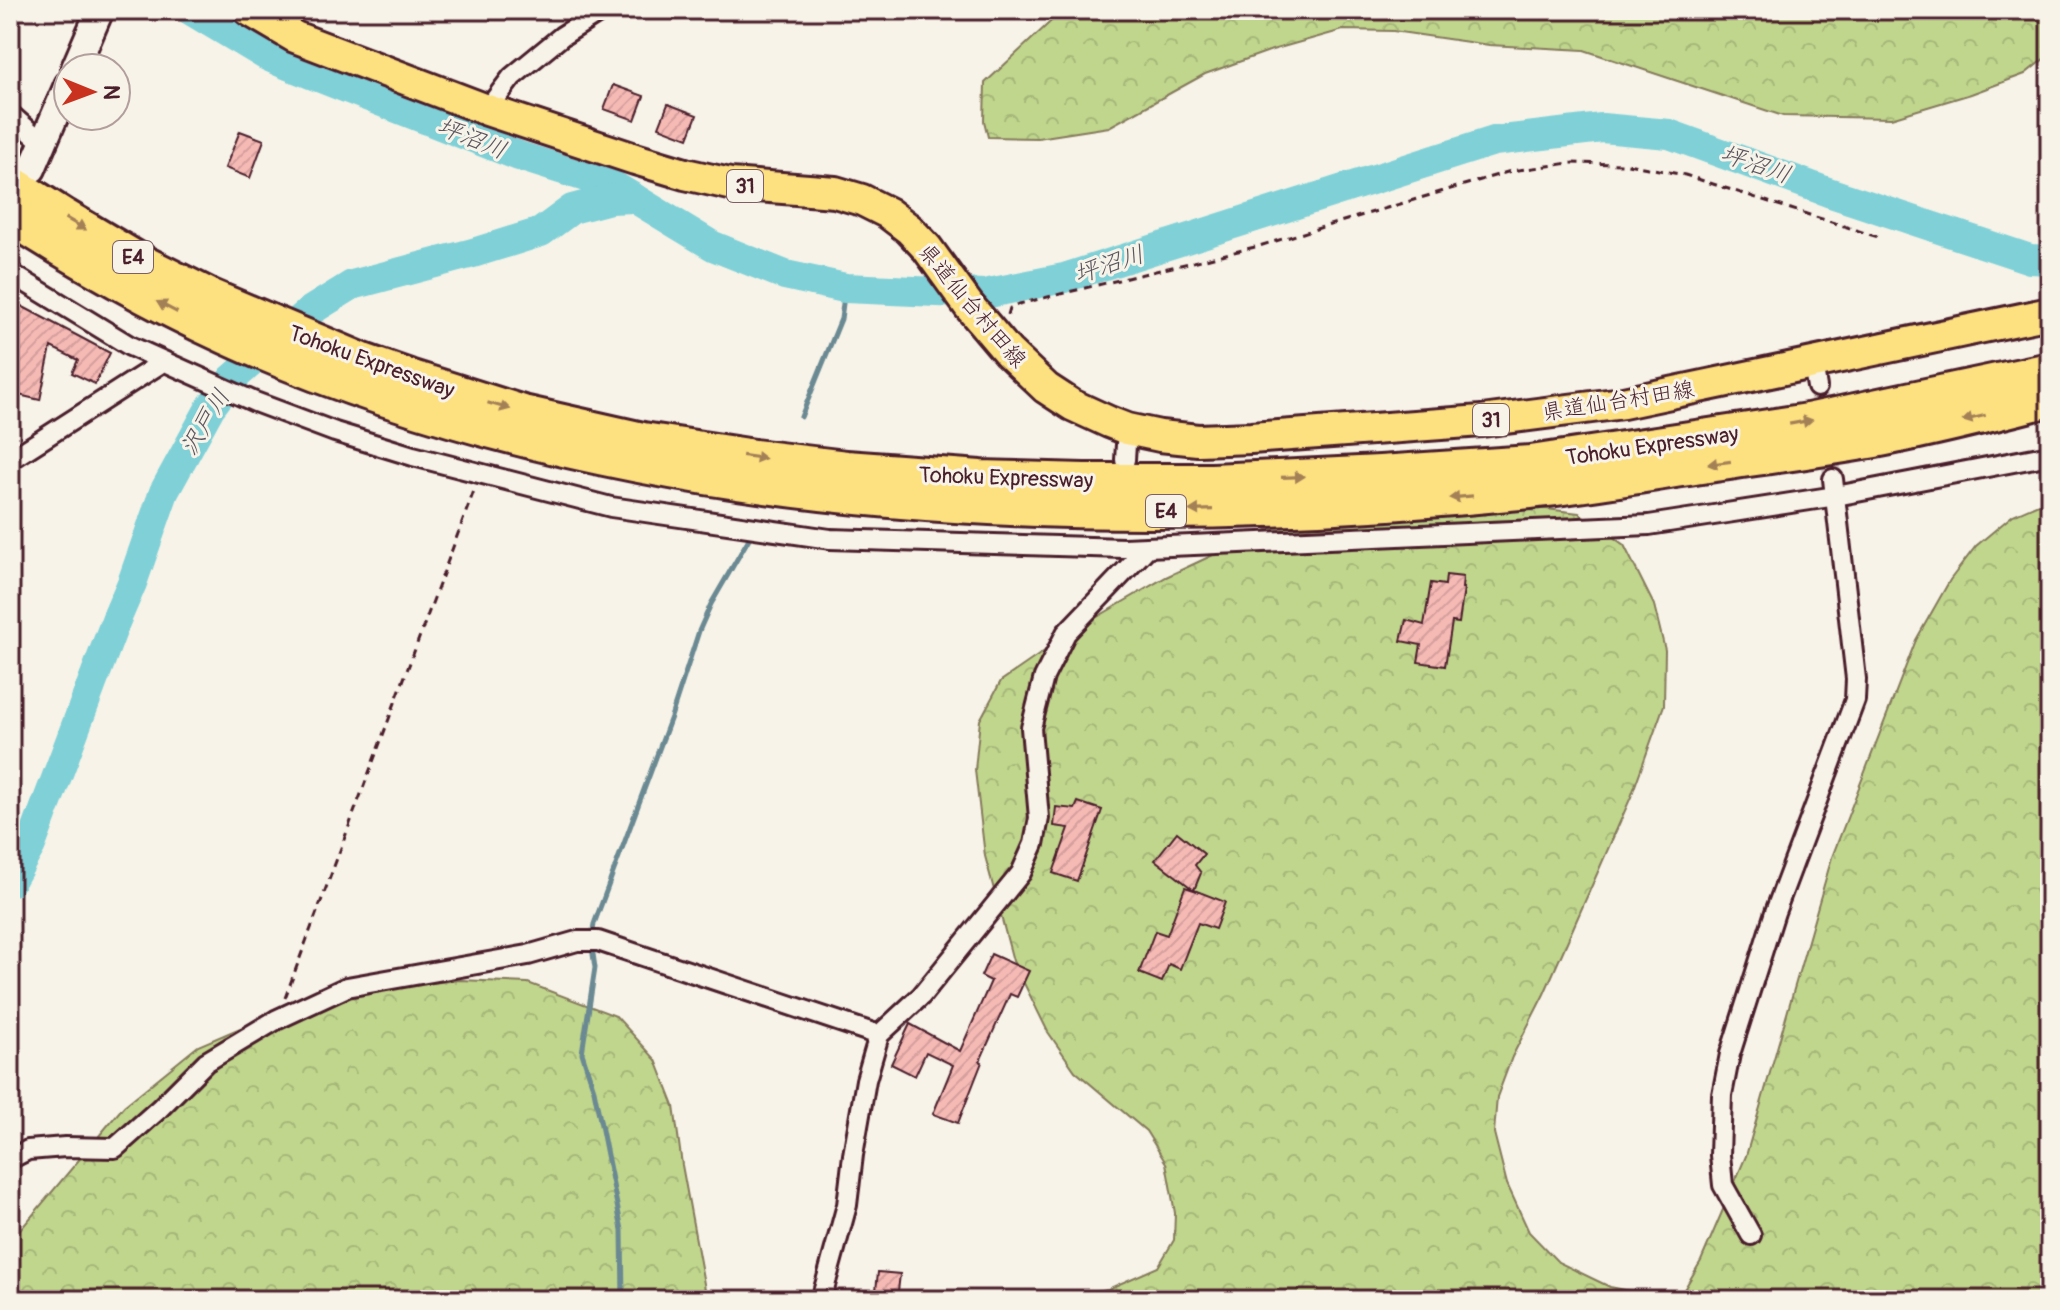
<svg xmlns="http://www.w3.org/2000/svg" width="2060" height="1310" font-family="Pangolin,'Klee One',sans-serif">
<defs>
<pattern id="forest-crowns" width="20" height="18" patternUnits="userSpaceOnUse" patternTransform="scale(2)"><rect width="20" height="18" fill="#c0d68c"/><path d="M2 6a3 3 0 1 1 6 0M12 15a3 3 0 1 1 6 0" fill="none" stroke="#a6b779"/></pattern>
<pattern id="building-hatch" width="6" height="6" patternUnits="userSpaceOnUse" patternTransform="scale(2)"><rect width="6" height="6" fill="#f6bab5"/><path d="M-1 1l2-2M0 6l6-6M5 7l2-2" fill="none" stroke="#d49f9c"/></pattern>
</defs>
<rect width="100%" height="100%" fill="#f7f3e8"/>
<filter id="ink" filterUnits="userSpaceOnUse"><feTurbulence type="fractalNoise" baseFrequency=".0125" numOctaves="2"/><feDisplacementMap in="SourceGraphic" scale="16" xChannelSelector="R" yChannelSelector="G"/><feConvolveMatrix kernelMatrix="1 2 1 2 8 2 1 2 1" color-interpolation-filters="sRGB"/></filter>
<g filter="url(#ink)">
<g fill="url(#forest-crowns)" stroke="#857a5c" stroke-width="2">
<path d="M1063,10h987v44l-25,20 -54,20 -80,24 -108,-2 -199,-66 -95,-5 -96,-14 -50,-1 -71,20 -67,24 -96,53 -71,11 -50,-1 -4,-16 1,-38z"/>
<path d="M2050,499v801h-1009l67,-11 50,-22 16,-27 1,-27 -9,-50 -20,-32 -71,-60 -27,-39 -35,-71 -28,-105 -10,-86 5,-50 21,-39 74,-51 91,-53 107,-50 114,-7 143,-13 49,6 45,32 30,60 11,45 -1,55 -33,92 -87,197 -32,63 -15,40 -3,36 13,51 22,48 29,30 52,25 50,10 22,-4 19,-32 45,-105 86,-299 84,-217 34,-60 26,-34 37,-31z"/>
<path d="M460,980l68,3 88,33 40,44 18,46 8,59 25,135h-697v-58l114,-136 74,-60 82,-35 102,-23z"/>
</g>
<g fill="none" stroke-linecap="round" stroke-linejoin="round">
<g stroke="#6a8992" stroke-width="5">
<path d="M801,417l40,-98 4,-31"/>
<path d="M592,937l2,-13 77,-207 28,-86 12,-27 40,-69"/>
<path d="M592,947l3,21 -13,85 12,37 28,140 1,70"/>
</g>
<g stroke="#7fd0d7" stroke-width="30">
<path d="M190,10l75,45 18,8 236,93 95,30 99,60 72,29 60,13 139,6 80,-16 430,-137 108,-13 67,6 159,58 202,67 20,1"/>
<path d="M10,882l21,-37 85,-225 16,-37 32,-91 46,-84 22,-29 78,-68 42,-26 121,-32 68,-21 31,-23 38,-10 24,-1"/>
</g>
</g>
<g fill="url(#building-hatch)" stroke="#4a1f2b" stroke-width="2">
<path d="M613,85l31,11 -9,24 -31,-11z"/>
<path d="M668,104l29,11 -9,23 -29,-11z"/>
<path d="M240,131l24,9 -14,38 -25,-10z"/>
<path d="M10,300l100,53 -15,31 -23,-11 6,-13 -27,-13 -11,53 -30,-7z"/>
<path d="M1446,575l17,2 -1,11h2l-5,35 -7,-1 -7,44 -27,-4 3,-17 -20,-4 5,-21 18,5 7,-42 14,2z"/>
<path d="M1078,802l24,8 -25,71 -24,-8 16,-45 -15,-2 2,-19 19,2z"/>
<path d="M1177,832l27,22 -9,11 6,8 -7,17 31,12 -10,27 -17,-6 -18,46 -11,-5 -7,18 -23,-9 16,-42 12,4 18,-48 9,3 -39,-30z"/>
<path d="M991,954l38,17 -12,26 -7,-3 -30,67 2,1 -24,61 -25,-9 20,-49 -27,-13 -11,24 -24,-12 19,-40 50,27 31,-70 -10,-5z"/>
<path d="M878,1272l22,2 -3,26h-22z"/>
</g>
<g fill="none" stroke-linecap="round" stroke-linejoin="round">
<path stroke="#d4c9c2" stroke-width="18" stroke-dasharray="18 9" stroke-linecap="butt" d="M1817,387l16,92"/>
<g stroke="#4a1f2b" stroke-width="24">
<g id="street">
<path d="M487,110l25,-33 50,-41 41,-26"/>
<path d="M10,114l33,29"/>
<path d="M10,271l7,6 113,69 125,56 80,30 78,24 198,51 219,32 294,9 525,-23 187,-29 214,-41"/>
<path d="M1813,364l4,23"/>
<path d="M10,460l153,-98"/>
<path d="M1125,460l2,-31"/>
<path d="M10,1159l18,-9 37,-3 50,1 44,-39 47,-47 70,-42 71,-33 181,-32 49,-14h21l281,94"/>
<path d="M1751,1235l-28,-50 -3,-30 2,-60 8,-41 45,-142 80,-212 1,-21 -23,-200"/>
<path d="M821,1300l26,-95 6,-50 13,-75 13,-45 42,-39 100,-123 13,-29 5,-26 -8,-90 13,-51 22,-44 82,-86"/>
</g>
</g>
<g stroke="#4a1f2b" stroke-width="32">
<g id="secondary">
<path d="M75,68l25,-58"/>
<path d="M32,169l36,-84"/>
</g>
</g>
<g stroke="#4a1f2b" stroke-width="36">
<path id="primary" d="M249,10l46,27 192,73 148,49 50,15 45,10 105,8 27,8 26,13 21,16 18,19 42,58 39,46 38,36 26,17 37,17 18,7 33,7 38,4 53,-2 231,-17 141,-18 427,-90"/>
</g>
<g stroke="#4a1f2b" stroke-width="40">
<g id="highway">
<path d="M10,182l52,33 79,47 70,35 152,64 46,16 114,36 120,27 111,17 92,11 134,10 104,3h128l168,-8 151,-10 277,-42 242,-51"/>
<path d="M10,217c77,49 158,95 242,131 397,170 853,186 1278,143 60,-6 118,-17 178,-26 59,-9 119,-16 177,-27 56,-11 111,-25 165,-39"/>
</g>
</g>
<g stroke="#4a1f2b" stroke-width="3" stroke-dasharray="8 6" stroke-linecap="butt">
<path d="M1008,315l2,-7 9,-4 240,-58 252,-75 59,-8 57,1 58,11 196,63"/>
<path d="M285,998l190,-510"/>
</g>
<use href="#street" stroke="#f7f3e8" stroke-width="18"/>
<use href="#secondary" stroke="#f7f3e8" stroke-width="26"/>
<use href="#primary" stroke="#fde080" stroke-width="30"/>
<use href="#highway" stroke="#fde080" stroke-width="34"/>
</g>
<defs><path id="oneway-solid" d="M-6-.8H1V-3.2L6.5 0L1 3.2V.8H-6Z" transform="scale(2)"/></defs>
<g fill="#a48056">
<use href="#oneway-solid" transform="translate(76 224) rotate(30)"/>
<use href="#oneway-solid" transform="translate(167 307) rotate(-152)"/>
<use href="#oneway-solid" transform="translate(499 406) rotate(16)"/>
<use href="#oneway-solid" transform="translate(1974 418) rotate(167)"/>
<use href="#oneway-solid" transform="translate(1801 422) rotate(-10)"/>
<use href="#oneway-solid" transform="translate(754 457) rotate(8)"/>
<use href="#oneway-solid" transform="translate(1719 463) rotate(172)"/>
<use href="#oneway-solid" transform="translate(1293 477) rotate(-2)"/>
<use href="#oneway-solid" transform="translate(1461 497) rotate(175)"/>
<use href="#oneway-solid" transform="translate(1201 510) rotate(178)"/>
</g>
</g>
<g text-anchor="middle" stroke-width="6" stroke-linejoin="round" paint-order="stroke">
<g fill="#f7f3e8" stroke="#7e5f64" stroke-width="2">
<rect x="727" y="170" width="36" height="32" rx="6"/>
<rect x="113" y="241" width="40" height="32" rx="6"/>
<rect x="1473" y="404" width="36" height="32" rx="6"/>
<rect x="1146" y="495" width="40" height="32" rx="6"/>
</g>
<g font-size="20" font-weight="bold" fill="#4a1f2b">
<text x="745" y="193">31</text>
<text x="133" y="264">E4</text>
<text x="1491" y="427">31</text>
<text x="1166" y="518">E4</text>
</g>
<g font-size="22" fill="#4a1f2b" stroke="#f7f3e8">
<text transform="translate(973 305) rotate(50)" y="8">県道仙台村田線</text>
<text transform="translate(372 361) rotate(20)" y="8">Tohoku Expressway</text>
<text transform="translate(1618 400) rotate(-9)" y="8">県道仙台村田線</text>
<text transform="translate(1652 445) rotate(-8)" y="8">Tohoku Expressway</text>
<text transform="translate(1006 477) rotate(2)" y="8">Tohoku Expressway</text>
</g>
<g font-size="24" font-style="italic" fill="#5a545f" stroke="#f7f3e8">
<text transform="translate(472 138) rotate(22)" y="8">坪沼川</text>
<text transform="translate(1756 164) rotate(19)" y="8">坪沼川</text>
<text transform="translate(1109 264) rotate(-18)" y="8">坪沼川</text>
<text transform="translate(205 422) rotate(-59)" y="8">沢戸川</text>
</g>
</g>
<rect width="2060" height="1310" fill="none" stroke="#f7f3e8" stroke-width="40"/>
<rect x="20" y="20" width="2020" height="1270" fill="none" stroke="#4a1f2b" stroke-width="3" filter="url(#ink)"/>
<g transform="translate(92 92) rotate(91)"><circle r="38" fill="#f7f3e8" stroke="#b29e9c" stroke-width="2"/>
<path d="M0-6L14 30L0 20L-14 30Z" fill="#c8321e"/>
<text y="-12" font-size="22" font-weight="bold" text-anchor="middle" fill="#4a1f2b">N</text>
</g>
</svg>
